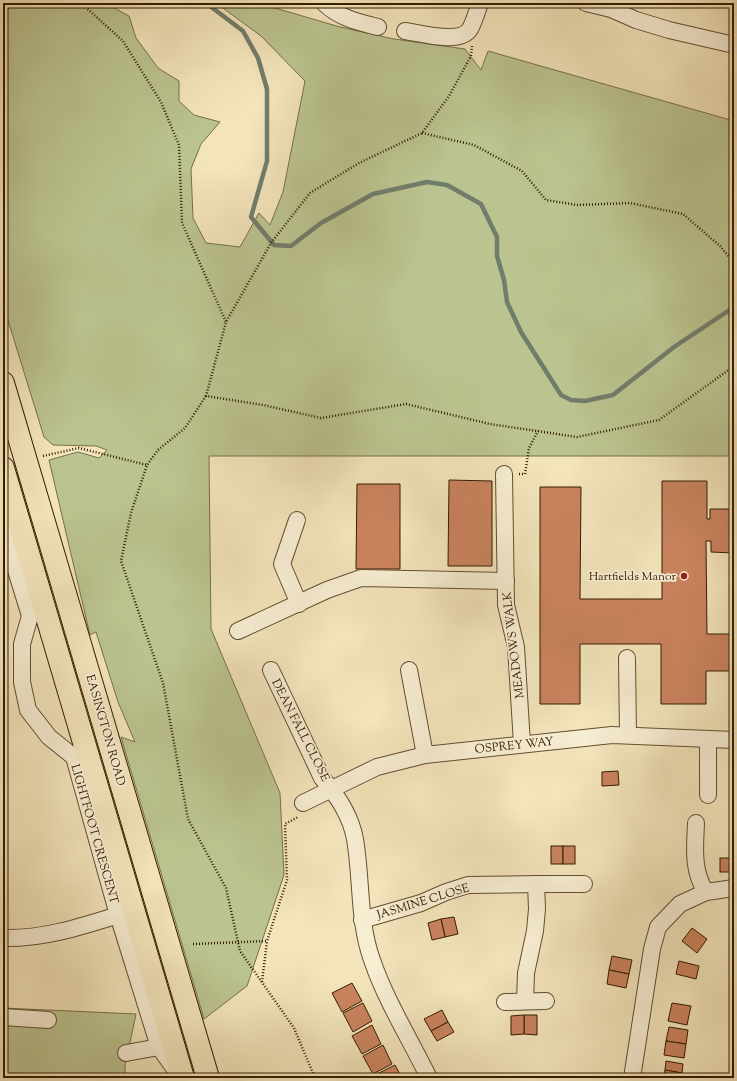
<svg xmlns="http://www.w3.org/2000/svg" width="737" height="1081" font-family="'Sorts Mill Goudy',serif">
<rect width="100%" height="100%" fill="#f3e4bb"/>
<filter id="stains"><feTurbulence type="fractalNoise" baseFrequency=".005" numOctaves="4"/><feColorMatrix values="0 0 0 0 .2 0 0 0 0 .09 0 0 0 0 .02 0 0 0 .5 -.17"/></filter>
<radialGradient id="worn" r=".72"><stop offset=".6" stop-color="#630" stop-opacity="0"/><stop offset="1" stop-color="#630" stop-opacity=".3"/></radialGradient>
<g fill="#bbc490" stroke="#767048">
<path d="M3,3h102l24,13 7,22 22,30 21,13v20l15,14 26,7 -19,22 -10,25 2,49 13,25 34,4 19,-34 11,12 13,-33 22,-111 -44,-45 -45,-33h42l82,24 54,12 71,10 16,21 7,-19 246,70v335h-525l2,173 69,164 4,82 -37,111 -43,33 -83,-282 14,5 -17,-40 -22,-70 -6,3 -41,-175 29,-8 21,6 8,-8 -11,-4 -43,-1 -9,-8 -41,-133z"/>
<path d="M3,1008l133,6 -11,52v12h-122z"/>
</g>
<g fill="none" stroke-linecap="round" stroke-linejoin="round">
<path stroke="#717d6b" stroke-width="4.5" d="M206,3l37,28 15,27 9,31v72l-16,56 23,28 17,1 30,-23 52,-29 54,-12 20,3 34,19 16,33v19l7,24 3,22 14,30 40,63 10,5 14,1 28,-6 61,-48 60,-40"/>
</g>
<g fill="#c9835e" stroke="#321c00">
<path d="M449,480l43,1v85h-44z"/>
<path d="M662,481h45v38h3v-10h24v44l-23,-1v-11h-5l1,93h27v37h-28v33h-45v-60h-81v60h-40v-217h41l-1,112h82z"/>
<path d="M357,484h43v85h-44z"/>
<path d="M618,771l1,14 -17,1v-14z"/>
<rect x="551" y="846" width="12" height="18"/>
<rect x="563" y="846" width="12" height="18"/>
<rect x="720" y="858" width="14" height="14"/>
<path d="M454,917l4,17 -13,3 -4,-18z"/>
<path d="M441,919l4,18 -13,3 -4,-17z"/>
<path d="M692,928l15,11 -10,14 -15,-12z"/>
<path d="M612,956l20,4 -3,14 -20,-4z"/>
<path d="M679,961l20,5 -3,13 -20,-5z"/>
<path d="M609,970l20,4 -3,14 -19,-4z"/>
<path d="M352,983l10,18 -20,11 -10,-19z"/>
<path d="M363,1003l9,18 -19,11 -10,-19z"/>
<path d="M672,1003l19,3 -4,19 -19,-4z"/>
<path d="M442,1010l6,12 -17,9 -7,-12z"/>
<path d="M524,1015h13v20l-13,-1z"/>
<path d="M524,1015v19l-13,1v-19z"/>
<path d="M448,1022l6,10 -17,9 -6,-10z"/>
<path d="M372,1025l9,19 -19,10 -10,-18z"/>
<path d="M669,1027l19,3 -2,14 -20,-3z"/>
<path d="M666,1041l20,3 -2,14 -20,-3z"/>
<path d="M383,1045l9,19 -19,10 -10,-18z"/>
<path d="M666,1061l17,3 -1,9 -17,-3z"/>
<path d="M733,1064l1,14h-3z"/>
<path d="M395,1065l7,13h-25l-2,-3z"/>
<path d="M665,1070l17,3 -1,5h-18z"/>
</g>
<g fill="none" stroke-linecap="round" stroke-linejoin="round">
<g stroke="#624e2f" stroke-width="18">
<g id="minor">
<path d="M324,3c15,15 34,19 54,24"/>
<path d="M586,3l25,6 25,11 33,10 65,15"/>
<path d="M405,31c15,2 55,14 65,-2 4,-7 7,-18 10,-26"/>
<path d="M504,474l2,131 10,42 6,97"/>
<path d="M297,520l-15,44 17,40"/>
<path d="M3,528l27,88 -8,28v38l6,28 21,27 25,20 44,158 41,132 18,25"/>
<path d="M238,631l89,-41 34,-12 145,3"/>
<path d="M627,658l1,77"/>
<path d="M271,670l51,108c15,17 29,39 33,61 7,41 3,82 17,121 14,41 38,79 57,118"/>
<path d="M409,670l16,85"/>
<path d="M708,739v56"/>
<path d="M303,803l74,-36 48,-12 187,-20 122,5"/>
<path d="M696,823c-1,24 -4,48 10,69"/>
<path d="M536,884h48"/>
<path d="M362,920l59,-17 25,-11 22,-7 68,-1 1,25 -2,22 -9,42 -1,28"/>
<path d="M3,938c40,1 77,-11 115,-23"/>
<path d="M505,1002l41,-1"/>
<path d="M3,1017l45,3"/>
<path d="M126,1053l33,-6"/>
<path d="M632,1078l20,-129 6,-22 22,-23 26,-12 28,-4"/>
</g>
</g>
<g stroke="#321c00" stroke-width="24">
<g id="highway">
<path d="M3,383l205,695"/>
<path d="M3,468l180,610"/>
</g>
</g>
<g stroke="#321c00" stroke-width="2.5" stroke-dasharray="1 2" stroke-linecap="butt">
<path d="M81,3l42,38 38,61 18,43 3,78 44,99"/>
<path d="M472,46l-1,10 -22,40 -27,37 -63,30 -49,30 -39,50 -45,79 -20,74 57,9 58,13 85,-14 84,20 87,13 82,-17 75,-54"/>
<path d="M422,133l52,12 48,26 24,29 31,5 53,-2 53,11 37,32 14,17"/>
<path d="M206,396l-21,32 -27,22 -11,15 -16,48 -10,48 42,122 25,136 38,69 14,63 54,77 21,50"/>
<path d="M43,456l36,-8 68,17"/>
<path d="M519,474h6l4,-26 9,-17"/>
<path d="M193,944l74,-3 20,-61 -2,-56 13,-7"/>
<path d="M262,982l5,-41"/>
</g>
<use href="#minor" stroke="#f7edd3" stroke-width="16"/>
<use href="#highway" stroke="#f3e4bb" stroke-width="22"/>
</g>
<circle fill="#8f2418" stroke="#f7edd3" stroke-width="1.5" cx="684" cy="576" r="4"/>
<g text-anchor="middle" stroke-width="3.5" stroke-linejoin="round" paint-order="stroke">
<g font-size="12" fill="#321c00" stroke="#f7edd3" text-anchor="end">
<text x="676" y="580">Hartfields Manor</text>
</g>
<g font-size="12" fill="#321c00" stroke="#f7edd3">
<text transform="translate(513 645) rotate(-97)" y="4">MEADOWS WALK</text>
<text transform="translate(106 730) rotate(74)" y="4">EASINGTON ROAD</text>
<text transform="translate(301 730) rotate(63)" y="4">DEAN FALL CLOSE</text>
<text transform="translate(514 745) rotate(-6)" y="4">OSPREY WAY</text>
<text transform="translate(95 834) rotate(74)" y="4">LIGHTFOOT CRESCENT</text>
<text transform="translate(423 901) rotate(-17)" y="4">JASMINE CLOSE</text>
</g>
</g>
<rect width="737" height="1081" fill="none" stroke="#f3e4bb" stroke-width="16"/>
<rect x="4" y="4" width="729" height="1073" fill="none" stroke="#321c00" stroke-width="2"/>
<rect x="8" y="8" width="721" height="1065" fill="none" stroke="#321c00"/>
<rect width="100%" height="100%" filter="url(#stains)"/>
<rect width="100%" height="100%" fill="url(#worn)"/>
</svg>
